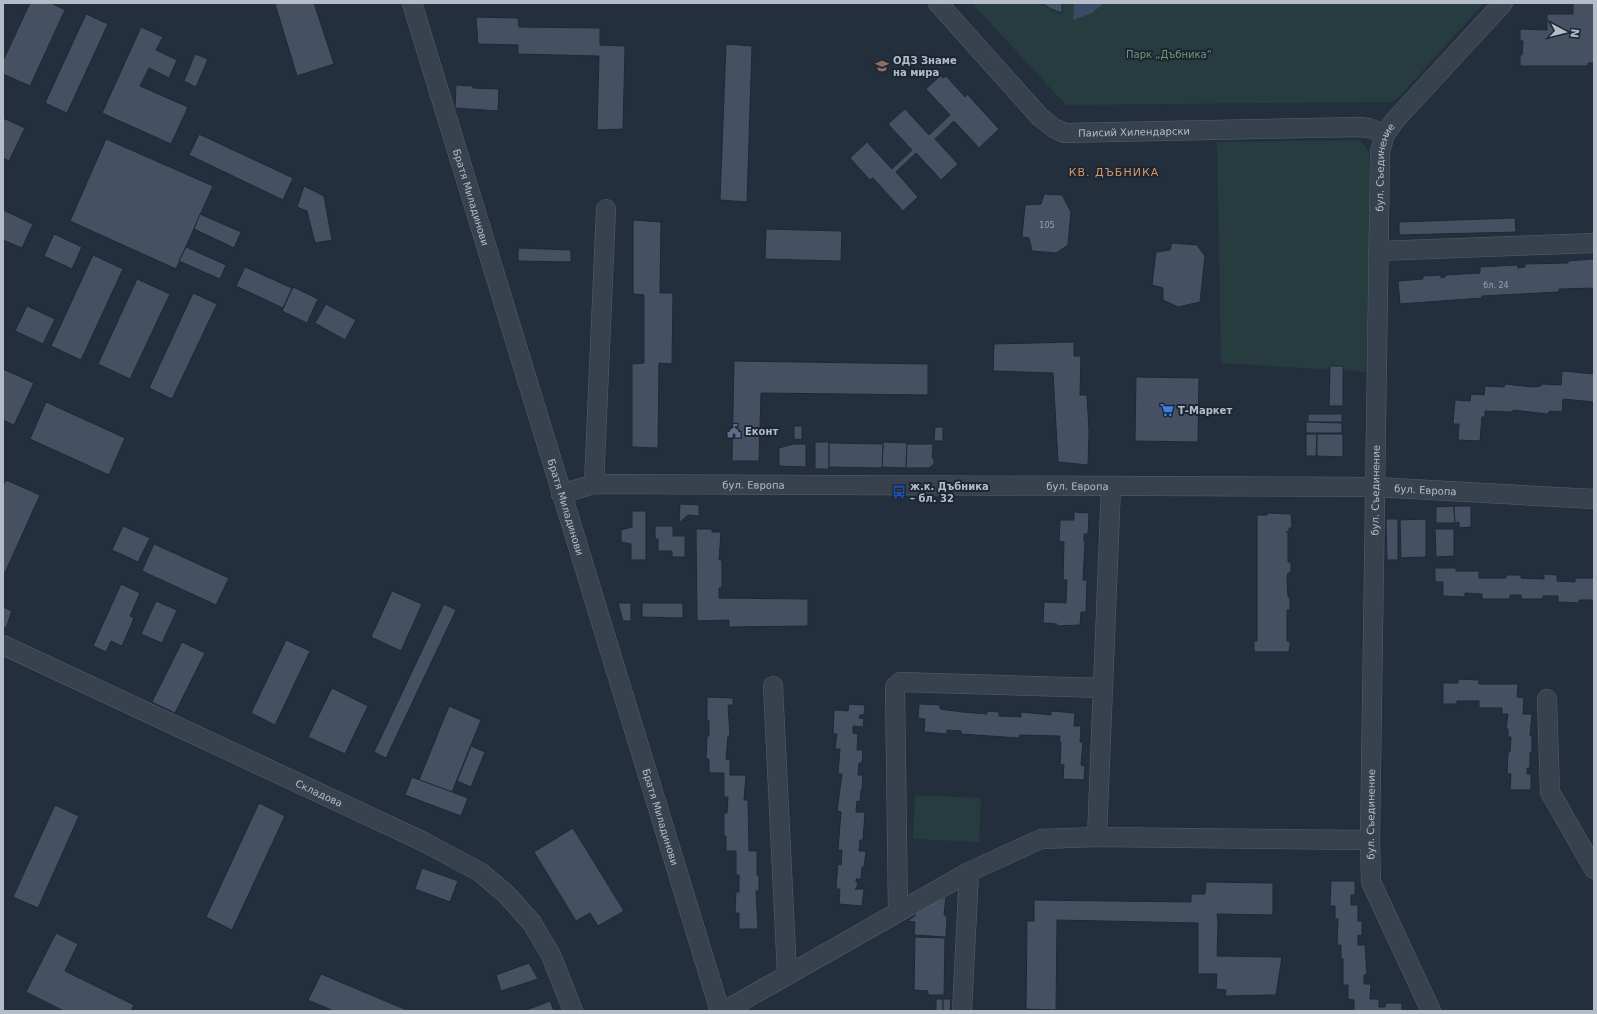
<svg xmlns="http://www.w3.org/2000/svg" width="1597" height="1014" font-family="'DejaVu Sans',sans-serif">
<rect width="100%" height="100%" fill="#242f3e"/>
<g fill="#263c3f">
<path d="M972,3h512l-86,95 -6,4 -326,3z"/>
<path d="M1360,140l9,12 1,220 -149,-9 -4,-221z"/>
<path d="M915,795l66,3 -2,44 -66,-3z"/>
</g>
<path fill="#394c67" d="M1074,3h30l-12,10 -19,7z"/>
<g fill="#455162" stroke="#1f2835">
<path d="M30,3h21l14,7 -35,76 -27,-12v-13z"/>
<path d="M279,3h35l20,61 -37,12 -22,-72z"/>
<path d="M1042,3h20v10l-11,-4z"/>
<path d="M1573,3h21v60h-6v3h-68v-11h2l1,-14h-3v-12l27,1v-16h26z"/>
<path d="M86,14l22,10 -41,89 -22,-10z"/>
<path d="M476,17l42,1 1,9 81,1v17l25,1 -2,83 -26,1 2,-74 -81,-2v-9l-40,-1z"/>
<path d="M141,27l22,10 -7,13 21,10 -8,18 -20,-10 -9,18 48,21 -17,37 -69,-31z"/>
<path d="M726,44l26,2 -5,156 -27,-2z"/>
<path d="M195,54l13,5 -12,28 -12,-6z"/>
<path d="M941,75l2,3 3,-2 19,21 2,-3 32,35 -20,19 -25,-27 -19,18 23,25 -17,16 -25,-27 -20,19 22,25 -15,14 -30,-33 -3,2 -20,-22 17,-16 25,27 20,-19 -24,-26 17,-15 24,26 21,-20 -24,-26z"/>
<path d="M456,85l17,1v2l26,1 -1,22 -43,-3z"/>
<path d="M3,118l22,10 -16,33 -6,-3z"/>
<path d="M199,134l94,44 -10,22 -94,-45z"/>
<path d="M106,139l107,47 -37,83 -106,-48z"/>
<path d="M304,186l20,10 8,44 -17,3 -8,-32 -10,-4z"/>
<path d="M1044,194l18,1 9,17 -3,33 -12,8 -24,-2 -3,-13 -7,-1 3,-32 16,-1z"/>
<path d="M3,210l30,14 -11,24 -19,-8z"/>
<path d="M200,214l41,18 -7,16 -40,-19z"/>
<path d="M1515,218l1,14 -117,3v-13z"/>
<path d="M633,220l28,2 -1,71h13l-1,71 -13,-1 -1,85 -26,-1v-83l12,-1v-68l-11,-1z"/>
<path d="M766,229l76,2 -1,30 -76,-2z"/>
<path d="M54,234l28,13 -10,22 -28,-13z"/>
<path d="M1172,243l25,2 8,11 -5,46 -22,5 -15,-7v-12l-11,-3 4,-33 14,-2z"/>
<path d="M186,247l40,18 -6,14 -41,-18z"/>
<path d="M518,248l53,2v12l-53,-1z"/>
<path d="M93,255l30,14 -42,91 -30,-14z"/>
<path d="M1592,259l2,2v27l-35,1v3l-77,4v2l-82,6 -2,-23 25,-2v-3l18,-1v3l4,-1v-2l35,-2v-6l37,-2 1,3 7,-1v-3l43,-1v-2z"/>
<path d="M245,267l47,21 -9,20 -47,-22z"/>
<path d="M137,279l33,15 -40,85 -32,-15z"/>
<path d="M293,287l25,12 -11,24 -25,-12z"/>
<path d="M193,293l24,11 -45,95 -23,-11z"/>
<path d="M326,304l30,16 -11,20 -30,-17z"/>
<path d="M27,306l28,13 -12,25 -28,-13z"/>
<path d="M1074,342v14h7l-1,39h7l2,36 -1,34 -30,-3 -5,-89 -60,-2 1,-27z"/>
<path d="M734,361l194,3v31l-167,-2 -2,68h-27z"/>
<path d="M1330,366h13v40h-14z"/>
<path d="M3,369l31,14 -20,42 -11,-5z"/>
<path d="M1562,371l32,3v28l-31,-3 -1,13 -12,-1 -3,3 -34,-4v2l-28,-1v6h-3l-2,24 -22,-1 1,-16h-6l2,-24 15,1 1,-7 13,1 1,-9 19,1 1,-3 28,3 8,-1 1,-2 19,1z"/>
<path d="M1136,377l63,1 -1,64 -63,-1z"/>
<path d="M46,402l79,36 -16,37 -79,-36z"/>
<rect x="1308" y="414" width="34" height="8"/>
<path d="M1306,422l36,1v10h-36z"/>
<path d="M794,426h8v14l-8,-1z"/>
<path d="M935,427h8v14h-9z"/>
<path d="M1306,434h11l-1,22h-10z"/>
<path d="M1317,434h26v23l-26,-1z"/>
<rect x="815" y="442" width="14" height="27"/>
<path d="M883,442l24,1 -1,25 -24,-1z"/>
<path d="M829,443l54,1 -1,24 -53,-1z"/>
<path d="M794,444h12v23l-27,-1v-18z"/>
<path d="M907,444h26l-1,13 2,3v4l-5,4h-23z"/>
<path d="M6,480l34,15 -37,82v-91z"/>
<path d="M680,504l19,1v11l-11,-1 -9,8z"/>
<path d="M1454,506l1,17h-19v-16z"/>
<path d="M1454,506h17v21l-12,1v-6l-4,1z"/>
<path d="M632,511h14v49h-15v-16l-10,-2v-12l11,-3z"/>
<path d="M1074,512l15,1 -1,21h-4v7h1l-2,39h4l-1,32h-5l-1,13 -23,1v-2l-14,-1 1,-21 22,1 1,-23h-4l1,-38 -5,-1 1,-21h14z"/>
<path d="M1267,513l24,1 1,14h-3v4h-3l2,1v29h3v11h-3l-1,6 1,18h2v13h-3v31h3v4l-1,7h-35v-11h3v-126h10z"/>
<path d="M1386,519h12v41h-11z"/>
<path d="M1426,519v38l-25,1 -1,-38z"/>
<path d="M123,526l27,12 -12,24 -26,-12z"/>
<path d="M655,526h18v10h12v21h-13v-6h-14v-12h-3z"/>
<path d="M696,529h16v3h9l-2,28h3v28h-3v10l89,1v27l-79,1v-7l-32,1z"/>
<path d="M1435,529h19v27l-18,1z"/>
<path d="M154,544l75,34 -13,27 -74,-34z"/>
<path d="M1435,568h21v3h23v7h27v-3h15v3l23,1v-5l13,1v6l18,1v-4h19v22h-15v3l-21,-1v-6h-15v3h-22v-4h-11v4h-28v-5l-17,-1v4l-22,-1v-14h-8z"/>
<path d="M121,584l19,9 -10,23 4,2 -12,28 -11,-5 -5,11 -13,-6z"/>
<path d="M392,591l30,13 -21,47 -30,-14z"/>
<path d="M156,601l21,9 -15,33 -21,-9z"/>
<path d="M618,603h13v18h-8z"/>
<path d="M642,603h41v15l-41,-1z"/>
<path d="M444,604l12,6 -70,148 -12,-6z"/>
<path d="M3,607l9,4 -6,17 -3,-1z"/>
<path d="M286,640l24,11 -35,74 -24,-12z"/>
<path d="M182,642l23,11 -30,60 -23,-11z"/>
<path d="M1458,679l21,1v4h39l-1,13 7,1 -1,16h9l-2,22h2v16h-2v16h-3v6h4v16h-21l1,-16h-4l1,-22h2l1,-15h-3v-8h-2l2,-15h-6v-6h-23v-7h-22v3h-14v-21h15z"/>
<path d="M332,688l36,18 -23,48 -37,-17z"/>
<path d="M707,697l26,1v7h-5l2,31h-2l-2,23 4,1v15h16l-2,25h4l1,51h8v24h2v16h-3l2,38h-19v-16h-4l1,-21h3v-17h-3v-24h-10v-15h-2v-23h3l1,-16h-4v-24h-15v-14h-3l1,-23h2v-15l-2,-1z"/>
<path d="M849,704l16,1 -1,10h-4l-1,3 5,1 -1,8 -10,-1v7l5,1 -1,16h6l-1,13h-3l-1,12h5l-1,15h-1l-1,12 -3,-1 -1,11h9l-2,28h-3l-1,11h7l-2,16h-2l-1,12h-5v3h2l-1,5 -2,2h9l-2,17 -23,-2 1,-15h-4l2,-25 3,1 1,-15h-4l3,-38 -4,-1 5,-37h-4l2,-25h-5l2,-15h-4l1,-24 14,1z"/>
<path d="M919,704l21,1v4l22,3 25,2v-3l12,1v4l22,1v-5l30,3v-4l24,2 -1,13h7l-1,16h3l-2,23 4,1 -1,14 -21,-1 1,-14 -4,-1 1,-22h-2l1,-6 -40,-1 -1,3 -58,-4v-3l-14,-1v4l-23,-2 1,-13 -7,-1z"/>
<path d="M449,706l32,14 -29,72 -33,-12z"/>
<path d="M471,746l14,6 -14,35 -14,-6z"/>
<path d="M412,777l56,21 -7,18 -56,-21z"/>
<path d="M259,803l26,13 -53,114 -26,-13z"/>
<path d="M55,805l24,11 -41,92 -25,-11z"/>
<path d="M573,828l51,83 -26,15 -8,-13 -14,8 -42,-69z"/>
<path d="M422,868l36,13 -8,21 -35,-13z"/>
<path d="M1331,881h24v14h-4v10h7v16h4v15l-4,-1v10h7l2,30h-3v9h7l-1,15h9v8h6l1,-4h16v8h-48v-11l-6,-1v-14h-5v-26h-2v-14h-4l1,-26h-3v-13h-5z"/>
<path d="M1206,882l67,1v32l-56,-1 1,9 -1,33 65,1 -6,38 -51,1 1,-6 -10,-1 1,-15h-19v-51l-141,-3 -1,90 -30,-1 1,-88h7v-21l157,2v-8h14z"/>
<path d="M946,897l-2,17 3,4 -1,19 -32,-2 1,-13 -8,-1 8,-5 1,-7z"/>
<path d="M56,933l22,11 -13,27 69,34 -3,6h-67l-38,-19z"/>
<path d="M915,937l30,1 -1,57h-16v-4l-14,-1z"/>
<path d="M529,963l9,16 -37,12 -5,-16z"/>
<path d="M321,974l88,37h-75l-26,-11z"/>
<rect x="936" y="999" width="7" height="12"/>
<path d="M943,999h8l-1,12h-7z"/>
<path d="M550,1001l4,10h-30z"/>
</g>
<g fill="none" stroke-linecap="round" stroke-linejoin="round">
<g stroke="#565f6c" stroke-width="20">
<g id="minor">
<path id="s1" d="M412,3l308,1008"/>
<path id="s2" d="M938,3l102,114 14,11 10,5 295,-6 10,1 16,6"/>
<path d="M1378,251l216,-8"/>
<path d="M594,484l12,-275"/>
<path id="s3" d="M561,494l33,-10 782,3 218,12"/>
<path id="s4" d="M3,645l419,196 58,31 26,22 26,29 19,32 22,56"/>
<path d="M773,686l14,288"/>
<path d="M1547,699l3,93 44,77"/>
<path d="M1097,837l14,-351"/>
<path d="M898,912l-3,-225 5,-5 203,6"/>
<path d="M724,1011l245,-139 72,-33 56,-2 273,3"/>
<path d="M962,1011l7,-139"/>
<path id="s5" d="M1431,1011l-60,-129 -1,-42 10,-688 5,-18 11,-15 107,-116"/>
</g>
</g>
<use href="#minor" stroke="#38414e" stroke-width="19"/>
</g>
<defs>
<g id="school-bare" transform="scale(1.08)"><path d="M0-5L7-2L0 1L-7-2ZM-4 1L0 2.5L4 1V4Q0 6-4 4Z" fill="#8d6e63" stroke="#1d2633" stroke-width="2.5" paint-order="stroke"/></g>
<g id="supermarket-bare" transform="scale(1.08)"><path d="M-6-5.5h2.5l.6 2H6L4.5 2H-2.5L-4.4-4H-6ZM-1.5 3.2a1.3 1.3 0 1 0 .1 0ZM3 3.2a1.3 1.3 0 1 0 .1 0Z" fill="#3f7fe0" stroke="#1d2633" stroke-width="2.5" paint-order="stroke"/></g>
<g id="civic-bare" transform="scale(1.08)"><path d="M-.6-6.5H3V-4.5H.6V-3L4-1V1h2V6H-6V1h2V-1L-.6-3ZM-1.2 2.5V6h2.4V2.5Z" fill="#5c6f8a" stroke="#1d2633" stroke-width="2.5" paint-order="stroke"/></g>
<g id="bus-bare" transform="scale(1.08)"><path d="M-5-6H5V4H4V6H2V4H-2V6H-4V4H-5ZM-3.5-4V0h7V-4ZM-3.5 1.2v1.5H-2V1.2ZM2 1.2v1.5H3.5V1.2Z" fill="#1a4fb4" stroke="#1d2633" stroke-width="2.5" paint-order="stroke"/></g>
</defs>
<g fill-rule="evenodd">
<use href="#school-bare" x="882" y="66"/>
<use href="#supermarket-bare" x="1167" y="410"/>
<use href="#civic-bare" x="734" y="431"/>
<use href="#bus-bare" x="899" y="492"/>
</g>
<g text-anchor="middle" stroke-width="4" stroke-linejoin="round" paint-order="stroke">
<g font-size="8" fill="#98a1af">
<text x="1047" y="228">105</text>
<text x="1496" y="288">бл. 24</text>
</g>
<g font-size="10" fill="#6b9a76" stroke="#1d2633">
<text x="1169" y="58">Парк „Дъбника“</text>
</g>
<g font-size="10" font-weight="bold" fill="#b4bcc9" stroke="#1d2633" text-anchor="start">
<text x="893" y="64">ОДЗ Знаме<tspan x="893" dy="12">на мира</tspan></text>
<text x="1178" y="414">Т-Маркет</text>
<text x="745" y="435">Еконт</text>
<text x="910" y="490">ж.к. Дъбника<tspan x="910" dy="12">– бл. 32</tspan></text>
</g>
<g font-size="10" fill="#b4bcc9" stroke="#1d2633">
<text dy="4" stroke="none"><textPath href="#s2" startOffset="252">Паисий Хилендарски</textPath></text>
<text dy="4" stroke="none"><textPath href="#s5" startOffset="858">бул. Съединение</textPath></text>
<text dy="4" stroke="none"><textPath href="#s1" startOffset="203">Братя Миладинови</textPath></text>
<text dy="4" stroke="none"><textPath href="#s3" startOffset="194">бул. Европа</textPath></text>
<text dy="4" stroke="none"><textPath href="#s3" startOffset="518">бул. Европа</textPath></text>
<text dy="4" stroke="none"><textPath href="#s3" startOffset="866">бул. Европа</textPath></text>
<text dy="4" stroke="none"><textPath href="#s5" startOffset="534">бул. Съединение</textPath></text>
<text dy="4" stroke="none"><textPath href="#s1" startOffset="527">Братя Миладинови</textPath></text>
<text dy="4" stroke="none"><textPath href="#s4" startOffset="349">Складова</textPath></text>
<text dy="4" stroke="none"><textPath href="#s5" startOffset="210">бул. Съединение</textPath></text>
<text dy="4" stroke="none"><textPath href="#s1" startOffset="851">Братя Миладинови</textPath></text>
</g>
<g font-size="11" letter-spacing="1" fill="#d59563" stroke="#1d2633">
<text x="1114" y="176">КВ. ДЪБНИКА</text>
</g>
</g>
<rect width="1597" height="1014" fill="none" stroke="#b4bcc9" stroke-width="8"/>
<g transform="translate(1565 32) rotate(97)" stroke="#1d2633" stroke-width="3" paint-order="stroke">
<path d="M0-3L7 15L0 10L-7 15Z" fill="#b4bcc9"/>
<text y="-6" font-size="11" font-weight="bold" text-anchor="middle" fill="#b4bcc9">N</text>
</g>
</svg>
